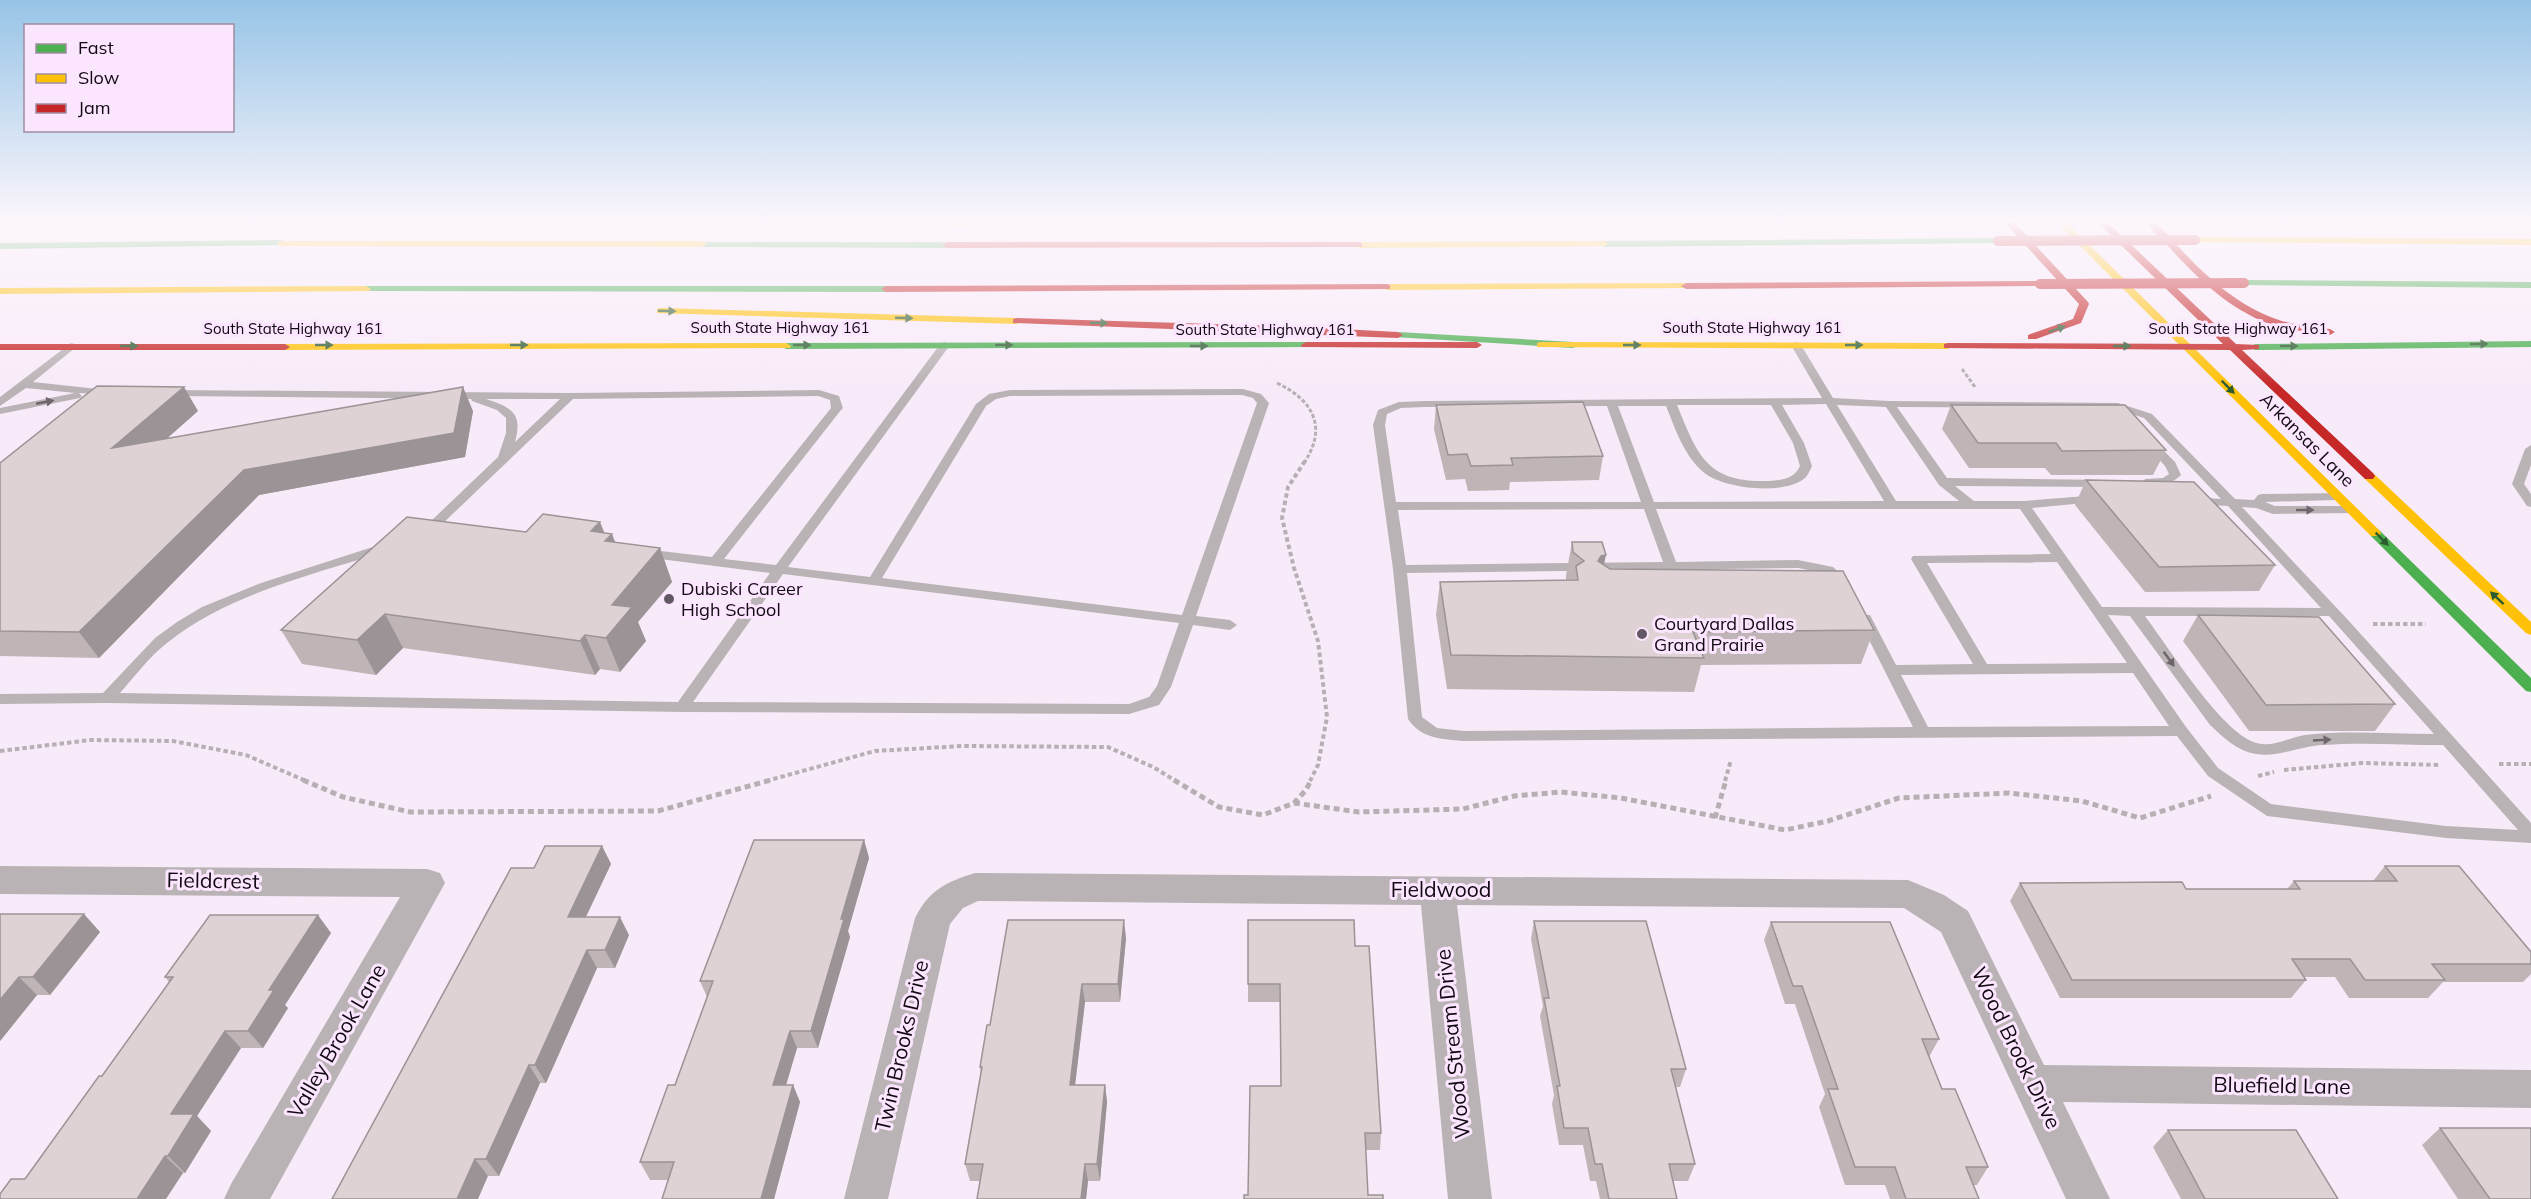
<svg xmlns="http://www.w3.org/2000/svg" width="2531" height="1199" font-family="Mulish,sans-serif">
<rect width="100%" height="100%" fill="#f8ebf9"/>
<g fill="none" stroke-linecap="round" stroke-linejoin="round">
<g stroke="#b6afb3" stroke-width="3" stroke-dasharray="4 2" stroke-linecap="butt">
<path d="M1962,369l13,18"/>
<path d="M1277,383c36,17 51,44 27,80"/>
</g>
<g stroke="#b6afb3" stroke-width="4" stroke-dasharray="4.5 3" stroke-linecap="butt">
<path d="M1305,461l-17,26 -6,31 12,50 24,73 9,76 -9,48 -8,16"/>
<path d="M2373,624h53"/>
<path d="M0,751l91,-11 82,1 73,14 60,26"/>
<path d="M2499,764h32"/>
<path d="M2284,770l78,-7 79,2"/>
<path d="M2258,776l16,-4"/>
<path d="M766,781l109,-30 87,-5 146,1 45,20 23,14"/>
<path d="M1725,781l6,-21"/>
</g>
<g stroke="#b6afb3" stroke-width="5" stroke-dasharray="6 4" stroke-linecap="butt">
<path d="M303,780l40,17 67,15 248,-1 113,-31"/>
<path d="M1174,780l45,27 44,8 31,-12 12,-13 5,-10"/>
<path d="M1294,803l65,9 104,-3 51,-13 47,-4 60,6 164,32 43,-9 71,-23 110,-5 73,8 58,17 71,-22"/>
<path d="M1715,818l11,-38"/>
</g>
<g fill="#bab3b6" fill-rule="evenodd">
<path d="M945,342l5,3 -162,222 82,10 106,-173 13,-10 21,-4 233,-1 18,5 8,9 -73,213 34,4 7,5 -7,5 -37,-5 -22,62 -12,18 -30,9 -447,-2 -575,-9 -107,1v-10l103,-1 52,-55 22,-16 25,-15 59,-24 121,-39 5,1 1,3 -1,3c-75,24 -157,42 -220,92 -18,14 -32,33 -47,50l558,9 92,-129 -126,-16 -6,-4 6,-4 68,8 119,-149 -1,-8 -12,-4 -245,3 -135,129 -14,6 -6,-4 12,-8 68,-65 8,-24v-15l-9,-8 -25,-9 -1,-2 -300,-3 -6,-3 6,-3 399,3 249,-3 20,6 4,12 -2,2 -117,149 52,6 165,-222zM1242,395l11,3 4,5 -75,212 -300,-37 104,-172 10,-7 14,-3zM486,399h74l-45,43c8,-28 -3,-35 -29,-43zM783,574l396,49 -22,63 -8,11 -20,7 -436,-2z"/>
<path d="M1796,342l5,3 32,53 56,3 229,2 34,11 83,85 19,1 4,-5 4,-1 78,-1 2,3 -2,3 -4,1 -71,2 10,4h74l6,4 -2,3 -80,1 -17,-6 -14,-1 107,114 182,202v20l-85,-5 -179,-22 -59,-40 -31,-40 -713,5c-22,-2 -43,-2 -56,-22l-15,-150 -20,-144 5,-15 21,-8 26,-1 397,-3 -31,-53zM1826,404l58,97 -230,1 -36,-96h48c9,22 17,47 35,64 18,19 84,26 104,8 3,-3 5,-8 7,-12l-8,-23 -22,-38zM1677,405h94l22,38 7,23c-6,13 -18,14 -31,15 -62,2 -71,-25 -92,-76zM1837,405l49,2 53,78 20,16h-63zM1607,406l34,96h-245l-11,-77 2,-11 14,-6 24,-1zM1897,407l216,1 31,10 77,81 -26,-2 -6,4 2,3 37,2 93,102 -219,-1 -70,-99 63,-6 4,-1 2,-3 -2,-3 -75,6h-50l-19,-15 147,1 4,-1 2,-3 -2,-3 -159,-2zM1644,509l19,53 -257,3 -8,-55zM1656,509h364l31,45 -138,2 -2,3 62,105 -77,1 -26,-50h-10l-2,3 55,109 -449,4 -27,-3 -15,-11 -15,-144 391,-5 26,5 19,13 7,-4 -17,-15 -35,-7 -122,2zM2057,562l70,101 -140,1 -60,-101zM2108,615l22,1 80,109c13,12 27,26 46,29 21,4 44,-8 67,-9 40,-3 81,0 120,0l75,85 -72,-4 -175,-22 -53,-36 -32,-41zM2145,616h184l105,118c-43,0 -87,-4 -129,1 -19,3 -35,15 -54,6 -34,-16 -82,-93 -106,-125zM2133,673l36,53 -241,1 -27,-52z"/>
<path d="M71,343l4,1v4l-42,34 74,8 4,1v4l-32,-2 3,3 -2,2 -80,16v-6l75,-15 -49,-5 -26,18v-9z"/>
<path d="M2151,440l4,2 20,20 6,13c-9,9 -27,15 -38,7l2,-3 18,-1 6,-4 -4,-8 -20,-22z"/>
<path d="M2531,445v20l-7,19 7,10v13l-4,-1 -15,-22 13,-35z"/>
</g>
<g fill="#bab3b6" fill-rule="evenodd">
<path d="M0,866l427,3 13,4 5,10 -175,316h-46l7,-15 169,-287 -400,-3z"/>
<path d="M975,873l933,7 36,15 24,16 76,154 487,5v38l-468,-6 47,97h-44l-125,-267 -37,-24 -447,-3 35,294h-44l-27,-294 -443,-4 -15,7 -13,16 -62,275h-44l71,-281c14,-28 31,-36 60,-45z"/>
</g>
<g fill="#4caf50" fill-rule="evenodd">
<path d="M1998,238l3,1v4l-397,4 -5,-3 5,-3z"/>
<path d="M281,240l5,3 -2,2 -284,4v-6z"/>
<path d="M699,242h248l5,3 -5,3 -245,-1 -3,-1z"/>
<path d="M2244,280l287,2v6l-290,-3 -2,-2z"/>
<path d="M366,286h520l5,3 -5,3 -523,-1 -2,-2z"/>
<path d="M1398,332l175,10 5,3 -5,3 -179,-11 -1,-2z"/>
<path d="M2531,341v6l-276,3 -5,-3 5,-3z"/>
<path d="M1306,342l5,3 -1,2 -524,2 -5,-3 5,-3z"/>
<path d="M2375,529l4,1 152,148v14l-5,-1 -155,-155 -2,-3 2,-3z"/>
</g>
<g fill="#ffc107" fill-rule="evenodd">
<path d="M1270,219l-4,3 -316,4 -5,-3 5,-3z"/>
<path d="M2053,219h10l316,311 2,3 -2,3h-8z"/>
<path d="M2195,237l336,2v6l-339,-3v-4z"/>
<path d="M278,241h424l5,3 -5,3 -421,-1 -3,-1z"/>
<path d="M1604,241l3,1v4l-248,2 -5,-3 5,-3z"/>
<path d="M1686,283l5,3 -2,2 -302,2 -5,-3 5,-3z"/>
<path d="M366,286l5,3 -2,2 -369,3v-6z"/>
<path d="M661,308l356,10 5,3 -5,3 -360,-11v-4z"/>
<path d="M1541,342l407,1 5,3 -5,3 -411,-2v-4z"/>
<path d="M786,343l5,3 -1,2 -505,2 -5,-3 5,-3z"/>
<path d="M2369,472l4,1 158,149v13l-5,-2 -161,-154 -2,-3z"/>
</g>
<g fill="#c62828" fill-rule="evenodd">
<path d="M1996,219h12l6,3 74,80 1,2 -8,19 -45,16h-8v-4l45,-16 6,-15 -71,-78z"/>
<path d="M2094,219h10l132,125 23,1v4l-17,1 131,123 2,3 -2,3h-8l-135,-129 -286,-2v-4l4,-1 275,1z"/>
<path d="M2147,219h9l-1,2c34,38 72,81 121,98 17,6 36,8 54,10l5,3 -5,3c-21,-3 -43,-5 -63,-12 -39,-15 -71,-46 -98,-76 -7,-7 -21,-19 -22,-28z"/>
<path d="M1359,242l3,1v4l-415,1 -5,-3 5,-3z"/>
<path d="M2040,281l5,3 -2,2 -357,3 -5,-3 5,-3z"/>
<path d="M1387,284l3,1v4l-504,3 -5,-3 5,-3z"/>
<path d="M1017,318l267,8 114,6 5,3 -5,3 -385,-15v-4z"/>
<path d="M1306,342h171l5,3 -5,3 -175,-1 -1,-2z"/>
<path d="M0,344h285l5,3 -5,3h-285z"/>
</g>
<g stroke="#c62828" stroke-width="10">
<path d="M1998,241l197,-1"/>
<path d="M2040,284l204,-1"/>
</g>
</g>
<g fill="#bfb5b7">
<path d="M1436,405l167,51 -4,24 -89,2 -1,8 -41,1 -3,-12 -19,1 -12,-51z"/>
<path d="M1951,405l215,45 -13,25h-102l-6,-7h-76l-27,-39z"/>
<path d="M198,411l-31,27 306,-27 -8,46 -206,38 -160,163 -99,-2v-193z"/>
<path d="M2086,480l189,85 -16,26 -114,1 -70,-87z"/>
<path d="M526,532l79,1 10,10 45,5 12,34 -34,40 8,19 -26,31 -20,-3 -5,6 -192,-27 -27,27 -74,-11 -21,-34z"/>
<path d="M1572,542l38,27 264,61 -13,34 -160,1 -7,27 -247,-3 -11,-74 4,-33 126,-1v-6z"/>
<path d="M2198,615l197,89 -20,27h-126l-66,-90z"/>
<path d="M864,840l5,18 -21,73 2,6 -32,111h-21l-11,37h7l7,17 -26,97h-112l6,-19h-18l-10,-18 35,-77 32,-88 -7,-16z"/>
<path d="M602,846l9,18 -25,53 43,18 -14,33h-18l-51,115h-6l-41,93h-11l-156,23 202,-331z"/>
<path d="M2385,866l146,86v22l-8,8h-80l-15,16h-79l-14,-21h-31l2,3 -15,18h-231l-50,-97 10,-18 166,6h101l7,-8h79z"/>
<path d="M0,914l100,18 -50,63h-13l-37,46z"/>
<path d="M1534,921l152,148 -6,18h-4l19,77 -7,17h-15l4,18h-77l-4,-18h-6l-7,-36h-24l-7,-41 2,-9 -14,-79 3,-10 -12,-67z"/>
<path d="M1771,922l168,117 -10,18 13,32 46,78 -11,18h-4l6,14h-89l-5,-14h-40l-26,-78 6,-13 -30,-90h-10l-21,-64z"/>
<path d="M331,933l-46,72 3,3 -25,40h-22l-44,68 14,15 -26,42 -160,6 77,-103 67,-94 -4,-5z"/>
<path d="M1126,938l-6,64h-35l-10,83h30l2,17 -7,79h-12l-2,18h-109l3,-18h-10l-5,-17 16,-90 -1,-7 10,-42z"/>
<path d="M1355,946l26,187 -1,17h-14l-85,-64 -1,-84h-32v-18z"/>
<path d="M2440,1128l91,71h-73l-36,-54z"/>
<path d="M2168,1130l170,69h-157l-28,-52z"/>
</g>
<g fill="#9b9395">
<path d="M184,387l14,24 -70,62 -16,-25z"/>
<path d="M463,387l10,24 -8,46 -206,38 -160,163 -20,-26 165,-162z"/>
<path d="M600,522l7,17 5,-5 13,33 -34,-36z"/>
<path d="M660,548l12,34 -34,40 8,19 -26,31 -14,-34 6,-33z"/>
<path d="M1606,555l-7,33 -1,-27 3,-5z"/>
<path d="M385,614l18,34 -27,27 -19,-35z"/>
<path d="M585,635l15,34 -5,6 -15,-34z"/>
<path d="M864,840l5,18 -21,73 2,6 -32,111 -7,-17 30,-112z"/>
<path d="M602,846l9,18 -34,71 -9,-18z"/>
<path d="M84,914l16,18 -50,63 -17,-18z"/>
<path d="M318,915l13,18 -46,72 3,3 -25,40 -15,-17 21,-41z"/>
<path d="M620,917l9,18 -14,33 -10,-18z"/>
<path d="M1124,920l2,18 -6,64 -2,-18z"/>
<path d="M587,950l10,18 -51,115 -11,-18z"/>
<path d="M19,977l18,18 -37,46v-41z"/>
<path d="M1082,984l3,18 -12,100 -3,-17z"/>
<path d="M225,1031l16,17 -44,68 14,15 -26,42 -17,-17 3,-42z"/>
<path d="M790,1031l7,17 -16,54 -8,-17z"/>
<path d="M529,1065l11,18 -41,93 -13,-17z"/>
<path d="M793,1085l7,17 -26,97h-13z"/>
<path d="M1105,1085l2,17 -7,79 -3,-17z"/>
<path d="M165,1156l18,17 -17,26h-29z"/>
<path d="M475,1159l13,17 -10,23h-21z"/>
<path d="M1085,1164l3,17 -2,18h-5z"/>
</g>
<g fill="#ded2d5" stroke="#9b9395" stroke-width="1.5">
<path d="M97,386l87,1 -72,61 351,-61 -9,46 -210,37 -165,162 -79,-1v-168z"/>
<path d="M1583,402l20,54 -92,2 2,7 -42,1 -4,-12 -19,1 -12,-50z"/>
<path d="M1951,405h174l41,45 -104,1 -6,-8h-78z"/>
<path d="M2086,480l108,2 81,83 -116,2z"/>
<path d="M543,514l57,8 -9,9 21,3 -7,7 55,7 -48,57 20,2 -26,31 -21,-3 -5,6 -195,-27 -28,26 -76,-10 126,-113 119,15z"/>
<path d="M1572,542h30l4,13 -5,1 -3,5 12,8 233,2 31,59 -181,2 11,26 -253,-3 -11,-73 138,-2 -2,-14 8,-5 -11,-9z"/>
<path d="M2198,615l121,2 76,87 -129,1z"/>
<path d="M754,840h110l-23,79h3l-33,112h-21l-17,54h20l-32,114h-99l12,-37h-34l28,-77h7l38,-104h-13z"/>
<path d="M545,846h57l-34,71h52l-15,33h-18l-52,115h-6l-43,94h-11l-18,40h-125l179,-331h23z"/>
<path d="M2385,866h74l72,86v12h-99l13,16h-80l-15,-21h-58l14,21h-234l-52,-97 162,-1 4,7h114l-6,-8h103z"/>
<path d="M0,914h84l-51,63h-14l-19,23z"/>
<path d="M210,915h108l-49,75h5l-26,41h-23l-54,83h23l-26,42h-3l-28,43h-137v-5l11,-15h14l74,-103h3l71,-99h-8z"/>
<path d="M1008,920h116l-6,64h-36l-12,101h35l-8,79h-12l-4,35h-104l6,-35h-18l17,-97h-2l7,-42h3z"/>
<path d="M1248,920h106l1,26h14l12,187h-16l3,62h15v4h-139v-4h4l2,-109h31l-1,-102h-32z"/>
<path d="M1534,921h112l40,148h-15l24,95h-26l8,35h-68l-7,-35h-7l-7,-36h-24l-7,-42h3l-16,-88h5z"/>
<path d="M1771,922h119l49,117h-17l20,50h13l33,78h-22l13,32h-73l-11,-32h-40l-27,-78h10l-36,-103h-9z"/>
<path d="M2440,1128h91v71h-41z"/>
<path d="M2168,1130h128l42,69h-133z"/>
</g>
<defs><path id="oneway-solid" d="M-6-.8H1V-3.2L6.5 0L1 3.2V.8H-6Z" transform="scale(1.5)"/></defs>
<g fill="#2e5c31">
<use href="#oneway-solid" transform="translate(667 311) rotate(2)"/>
<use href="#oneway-solid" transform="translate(904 318) rotate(2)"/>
<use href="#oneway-solid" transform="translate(1099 323) rotate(2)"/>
<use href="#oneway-solid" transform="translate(2057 329) rotate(-20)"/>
<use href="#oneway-solid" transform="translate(2479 344) rotate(-1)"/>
<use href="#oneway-solid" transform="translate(324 345)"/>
<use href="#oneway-solid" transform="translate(519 345)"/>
<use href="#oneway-solid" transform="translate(802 345)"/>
<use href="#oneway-solid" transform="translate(1004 345)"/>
<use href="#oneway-solid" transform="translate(1632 345)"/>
<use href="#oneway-solid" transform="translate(1854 345)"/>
<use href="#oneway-solid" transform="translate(129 346)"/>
<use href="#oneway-solid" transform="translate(1199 346)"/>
<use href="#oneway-solid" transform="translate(2122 346)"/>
<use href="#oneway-solid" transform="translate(2289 346)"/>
<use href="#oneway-solid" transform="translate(2228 387) rotate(45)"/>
<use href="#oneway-solid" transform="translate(2382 539) rotate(45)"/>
<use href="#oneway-solid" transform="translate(2497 598) rotate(-137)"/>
</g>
<g fill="#6e666c">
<use href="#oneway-solid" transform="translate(45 402) rotate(-11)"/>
<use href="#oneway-solid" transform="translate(2305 510)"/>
<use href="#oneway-solid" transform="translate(2169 659) rotate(54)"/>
<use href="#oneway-solid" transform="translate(2322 740) rotate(-3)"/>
</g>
<linearGradient id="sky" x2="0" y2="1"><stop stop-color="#97c4e7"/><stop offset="0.57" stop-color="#fcf6fc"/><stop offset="1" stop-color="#fcf6fc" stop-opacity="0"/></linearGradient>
<rect width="2531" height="387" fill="url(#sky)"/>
<g fill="#625863" stroke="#fce5ff" stroke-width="2">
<circle cx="669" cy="599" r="6"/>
<circle cx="1642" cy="634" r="6"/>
</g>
<g text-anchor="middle" stroke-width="6" stroke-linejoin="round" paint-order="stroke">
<g font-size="15" fill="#110912" stroke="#fce5ff">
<text x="780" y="333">South State Highway 161</text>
<text x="1752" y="333">South State Highway 161</text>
<text x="293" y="334">South State Highway 161</text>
<text x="2238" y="334">South State Highway 161</text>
<text x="1265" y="335">South State Highway 161</text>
</g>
<g font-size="18" fill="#110912" stroke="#fce5ff">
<text transform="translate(2307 440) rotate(45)" y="6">Arkansas Lane</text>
</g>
<g font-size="18" fill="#110912" stroke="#fce5ff" text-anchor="start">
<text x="681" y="595">Dubiski Career<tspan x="681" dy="21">High School</tspan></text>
<text x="1654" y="630">Courtyard Dallas<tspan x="1654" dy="21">Grand Prairie</tspan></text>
</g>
<g font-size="21" fill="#110912" stroke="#fce5ff">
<text transform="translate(213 881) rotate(1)" y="7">Fieldcrest</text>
<text x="1441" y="897">Fieldwood</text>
<text transform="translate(337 1041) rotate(-60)" y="7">Valley Brook Lane</text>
<text transform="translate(1453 1044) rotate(-96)" y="7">Wood Stream Drive</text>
<text transform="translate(902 1046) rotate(-77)" y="7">Twin Brooks Drive</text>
<text transform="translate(2016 1048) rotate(64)" y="7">Wood Brook Drive</text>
<text transform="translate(2282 1086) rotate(1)" y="7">Bluefield Lane</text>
</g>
</g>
<rect x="24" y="24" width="210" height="108" fill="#fce5ff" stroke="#9e8da0" stroke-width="1.5"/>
<rect x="36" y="44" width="30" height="9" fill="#4caf50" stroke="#9e8da0" stroke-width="1.5"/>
<text x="78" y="54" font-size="18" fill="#110912">Fast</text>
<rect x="36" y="74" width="30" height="9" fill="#ffc107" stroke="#9e8da0" stroke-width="1.5"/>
<text x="78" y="84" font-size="18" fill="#110912">Slow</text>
<rect x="36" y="104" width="30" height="9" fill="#c62828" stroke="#9e8da0" stroke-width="1.5"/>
<text x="78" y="114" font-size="18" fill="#110912">Jam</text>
</svg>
